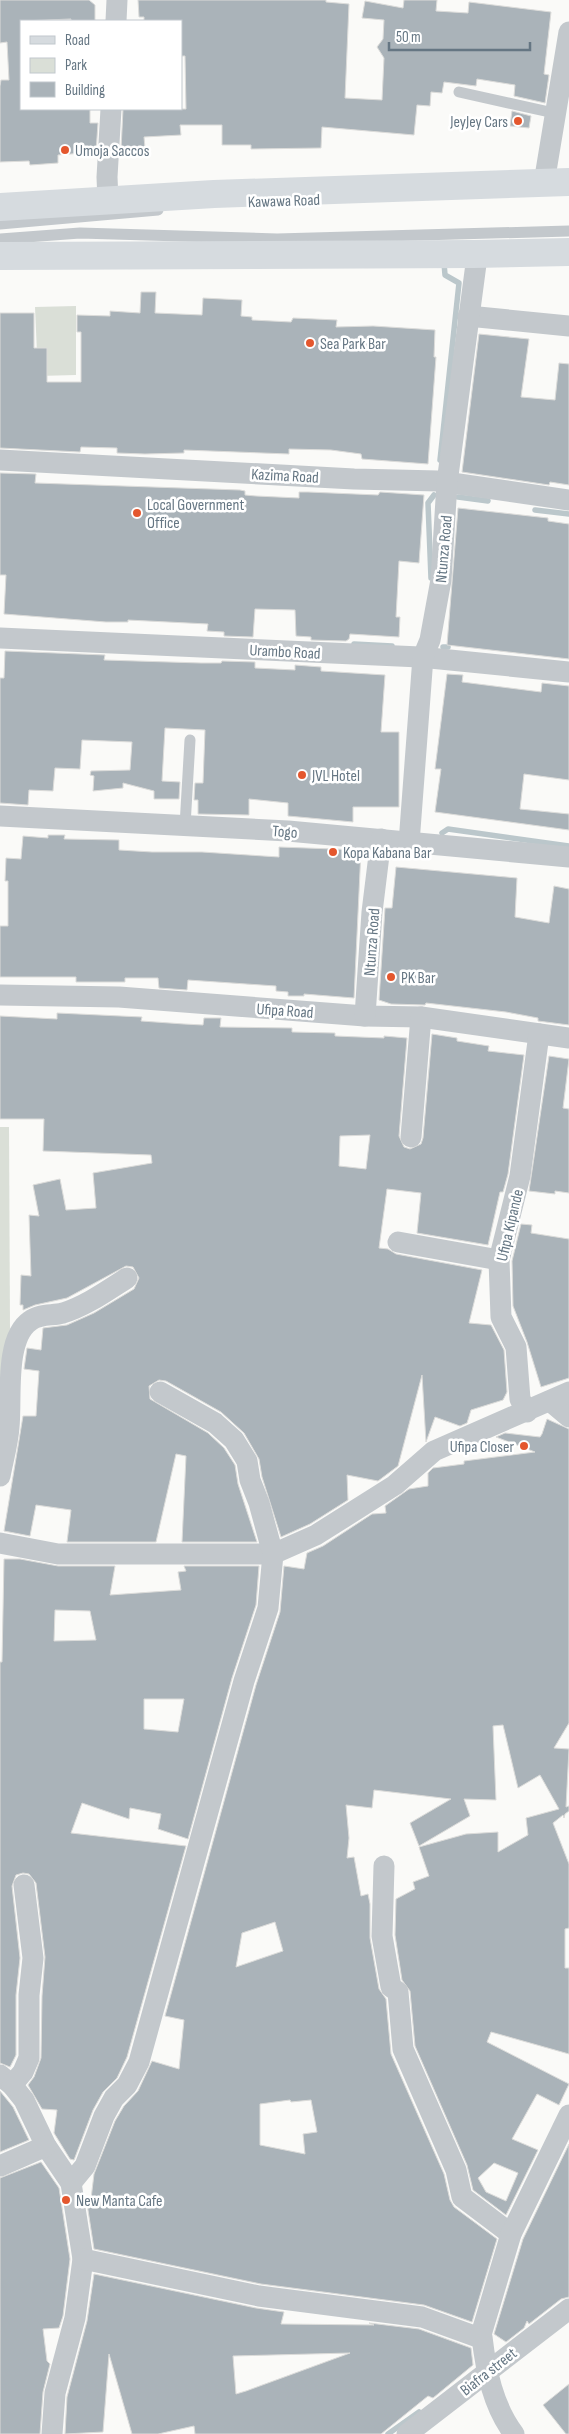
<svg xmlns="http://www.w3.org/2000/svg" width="569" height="2434" font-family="'Sofia Sans Condensed',sans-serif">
<rect width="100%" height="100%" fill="#fafaf8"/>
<g fill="#dadfd7">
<path d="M76,306v69l-38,1 -3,-69z"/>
<path d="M0,1127h9l1,202 -10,75z"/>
</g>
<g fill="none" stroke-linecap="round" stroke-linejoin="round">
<g stroke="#bbc7cb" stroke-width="5.5">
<path d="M440,460l19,-177 -14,-8 -1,-12"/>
<path d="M458,497l30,4"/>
<path d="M535,510l34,4"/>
<path d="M431,578l-3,-75 6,-8"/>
<path d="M354,644l38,2"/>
<path d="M443,647h5"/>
<path d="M442,833l6,-4 121,17"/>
<path d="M388,2434l31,-22"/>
</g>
</g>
<g fill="#aab3b9" stroke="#dcdcda" fill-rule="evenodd">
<path d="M0,0h89l6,5v16h-24v-2l-50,2v88h69v14h8l-2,29 -38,3v8l-28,2 -1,-4 -29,1v-76l1,-6h8l-2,-38 -7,1z"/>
<path d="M138,0h188v2l23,2 -4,94 37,2 2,-42 -7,-11 6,-8 1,-19 -22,-2 3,-17 38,7 1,-8h33l-1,11 32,2 1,-11 82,10 -7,62 5,1 -4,28 -31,-7 1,-11 -38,-6 -1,7 -32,-4 -2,11 -11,-1 -1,14 -13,-1 -3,30 -92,-8 -1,21 -70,1v-4h-29v-20h-42l1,10 -37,2 1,11 -24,2 2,-41h63l-1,-53h-4v-35h-37v-4h-5z"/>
<path d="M512,111l19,5 -2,12 -19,-2z"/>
<path d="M141,292h15l-1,21 47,2 1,-17 39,2 -1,16 11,1v3l39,2 2,-4 44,2 -1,7 37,-1 62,4 -1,27h2l-8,107 -66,-5 -1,-5 -30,-4 -42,-1v5l-105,-4v3l-39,1 -28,-1v-5l-36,-1 -1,5 -80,-4v-135h34v35h13v34h34v-50h-4v-17l33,1v-5l30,2z"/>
<path d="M479,334l50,5 -8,58 34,3 4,-37 10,1v121l-19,-3 -1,3 -87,-13z"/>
<path d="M0,473l36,1 -1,9 205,7 5,1v4l11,1 43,2v-6h9l70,3 2,-3 44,3 -5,68 -20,-2 -3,56h4l-1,20 -49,-3 -1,5 -3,2 -35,-1v-3l-15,-1 -1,-26 -40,-1 -2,28 -29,-1v-4l-17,-1 1,-7 -80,-4v2h-22l-102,-8 2,-39h-6z"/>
<path d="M458,508l90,10v3l21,3v135l-122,-14z"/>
<path d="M5,651l100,4 -1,5 97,3h20l1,-2 33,1v6l40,2v-5l26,2v4l64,4 -4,57h18v75h-46v15l-65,-6v-13l-39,-4v16l-51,-1v-14h-4l1,-17h8l2,-53 -40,-2 -3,53 18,1 -1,17h-25v-8l-31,-8v5l-30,3 1,-15 -4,-1 1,-4 39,-1 2,-28 -50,-2 -2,29 -25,-1 -2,23 -24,-1 -1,15 -28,-2v-125h4z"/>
<path d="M447,674l16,1 -1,7 79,10 1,-9 27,3v94l-45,-6 -4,35 49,5v16l-134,-18 6,-43h-6z"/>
<path d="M48,835h17l-1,4 55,1v10l33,2h50l77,5v-10l82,3 -7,148 -50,-4v2h-16v-4l-12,-1v-5l-88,-6 -1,10 -28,-2 -1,-10h-33v4h-49v-5h-76v-51h8v-45h-3l1,-23 15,1 2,-23 25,2z"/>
<path d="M396,867l121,11 -2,39 34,6 5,-37 15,3v136l-31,-4v-3l-32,-6 -80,-9 -1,2 -34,-1 -12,-4 6,-92h7z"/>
<path d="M57,1013l85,4 -1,4 43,3 19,1 1,-7h17l-1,9 72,1v4l43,1v3l49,2v-2l23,2 -8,98 5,11 6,2 11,-5 2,-6 9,-104 25,4v3l32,5 -1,5 36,4 -16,119 -5,18h-3l-12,53 -71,-12 4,-40 -34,-4 -8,59 9,1 8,5 86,16 -13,53 22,2 13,25 3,42 -4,8 -32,10 -4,13 -7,3 -25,-9 -9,25 -4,-67 -24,91 -20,15 -31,-6 1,25 -38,24 -29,13 -19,-60 -3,-18 -15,-26 -23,-21 -55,-31 -7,-1 -10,6 1,13 58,34 16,15 11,17 3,19 19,58h-75l4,-86 -10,-2 -20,88h-89l4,-32 -35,-5 -6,31 -26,-5 19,-115h13l3,-45 -15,-2 3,-21 14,2 2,-22 24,-3 27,-12 40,-24 5,-11 -6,-11 -7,-1 -59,32 -32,7 -12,5v-5h-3l1,-30 10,1 -2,-61 10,1 -6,-31 27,-6 6,31 30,-2 -3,-35 59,-10 -1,-8 -108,-4 1,-32h-44v-103l57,3zM370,1135l-4,34 -27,-3 1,-30z"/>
<path d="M549,1056l20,3 -6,49 6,1v84l-14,-2v3l-26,-3z"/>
<path d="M521,1224l11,1 -1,8 38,6v139l-28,9 -14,-45 -14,-36 -1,-45z"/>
<path d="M547,1419l22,10v294l-15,25 15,1 -3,58 3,-1v5l-4,3 -1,4 -1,-3 -10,8 16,41v64l-4,1v39h4v86l-78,-22 -4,10 82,42 -10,21 -22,-11 -25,45 26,11 -32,65 -33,-25 -6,-25 -52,-119 -5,-55 -8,-11 -7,-45 1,-36 19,-10 -2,-7 16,-6 -10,-29 47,-13 32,-2v20l30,-17 -2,-17 33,-9 -19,-34 -22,13 -15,-63 -10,1 3,74 -32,-1 6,17 -51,30 -9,-23 41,-24 -77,-9 -2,18 -26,-3 3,33 -2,20 7,-1 7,39 7,-2 2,10v34l9,51 7,10 5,55 53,120 6,26 4,7 43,32 -25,83 -48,-17 -163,-21 -167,-35 -8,-52 5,2 3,-25 21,-53 9,-15 14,-15 14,-30 27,8 5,-49 -19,-4 91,-331 24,-73 4,-46 20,3 3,-16 16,-7 49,-32 14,-1 -1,-7 24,-17 19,-3v-13l5,-5 31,-4v-3l71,-9 -39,-15 9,-4 35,4 2,-3zM275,1922l8,29 -47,16 6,-34zM290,2100l1,2 20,-2 6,32 -14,2 2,20 -45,-9v-41zM494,2163l24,10 -12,28 -20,-9 -8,-14z"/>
<path d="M4,1559h16l38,7h57l-5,29 71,-5 -3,-18 8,-1 -2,-5h75l-3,39 -24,73 -44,161 -30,-10 3,-15 -31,-6 -1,11 -47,-16 -11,30 115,13 -59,211 -10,21 -14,14 -10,18 -19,50 -4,-1 -16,-26 3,-23 -15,-1 -14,-24 6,-8 7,-19 1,-62 3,-39 -9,-74 -7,-9 -6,-1 -7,2 -4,11 8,72 -4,37v60l-6,12 -10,-4v-401h2zM55,1610l35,1 6,29 -42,1zM144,1699h40l-6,33 -34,-3z"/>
<path d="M0,2091l13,16 16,33 -29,12z"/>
<path d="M569,2144v153l-8,2 -32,25 -2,-3 -3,7 -18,14 -12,-8 29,-95z"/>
<path d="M41,2162l18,26 11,71 -7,57 -4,12 -16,1 4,32 3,3 -7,28 -3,42h-40v-256z"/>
<path d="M94,2274l162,34 28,4 -3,12 93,1 -5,-2 50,6 52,19 2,17 -40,33 -5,-2 -47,38h-186l-1,-8 -36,8h-26l-23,-80 -6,78 -38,2 2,-37 20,-76zM350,2353l-104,38 -10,3 -3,-38z"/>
<path d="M569,2384v50h-3l-23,-29z"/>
</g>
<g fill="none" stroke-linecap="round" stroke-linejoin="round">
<g stroke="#c3c8cc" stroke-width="11">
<path d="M459,92l95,21"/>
<path d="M0,224l158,-14"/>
<path d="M0,239l80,-6 197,6 292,-8"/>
<path d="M185,826l5,-86"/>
</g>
<g stroke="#c3c8cc" stroke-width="21">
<path d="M116,21l1,-21"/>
<path d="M544,183l25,-151"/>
<path d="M108,201l-1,-24 4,-68"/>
<path d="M468,316l101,10"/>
<path d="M0,460l354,19 84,2 131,19"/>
<path d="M0,638l420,19 149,15"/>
<path d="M0,816l288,15 281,26"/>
<path d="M409,843l14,-186 7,-17 11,-60 6,-97 29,-219 -3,-10"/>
<path d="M0,995l119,2 246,19 56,1 148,21"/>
<path d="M365,1016l7,-104 9,-73"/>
<path d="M411,1137l10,-120"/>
<path d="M398,1242l101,18"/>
<path d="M550,1401l19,16"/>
<path d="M527,1412l-7,-13 -4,-52 -15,-30 -2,-57 21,-84 19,-142"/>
<path d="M0,1476c3,-16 8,-33 9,-49 3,-28 -5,-88 21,-106 10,-8 22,-5 33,-8 23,-7 45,-23 64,-35"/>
<path d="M0,1543l58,11h215l43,-19 79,-50 39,-34 135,-59"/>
<path d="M384,1866l-2,70 9,51 7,5 5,57 53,121 6,27 49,37"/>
<path d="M0,2075l12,10 12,15 22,46 25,37 12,76 -8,59 -20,75 -3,41"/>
<path d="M12,2085l11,-13 6,-14v-63l4,-37 -9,-73"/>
<path d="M0,2166l46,-20"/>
<path d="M71,2183l14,-17 19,-50 10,-18 13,-13 12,-23 105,-381 24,-73 5,-54 -14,-51 -9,-23 -3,-19 -13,-21 -19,-17 -55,-31"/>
<path d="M83,2259l176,37 163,21 58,21"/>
<path d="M407,2434l162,-125"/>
<path d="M514,2434c-21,-28 -28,-63 -32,-97l-2,1 31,-104 58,-119"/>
</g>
<g stroke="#d6dbdf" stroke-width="28">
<path d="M0,207l214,-13 355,-12"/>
<path d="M0,256l473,-2 96,-2"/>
</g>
</g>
<g fill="#e4572e" stroke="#fff" stroke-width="2">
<circle cx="518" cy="121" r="5"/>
<circle cx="65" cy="150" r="5"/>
<circle cx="310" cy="343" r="5"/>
<circle cx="137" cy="513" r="5"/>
<circle cx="302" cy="775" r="5"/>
<circle cx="333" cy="852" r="5"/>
<circle cx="391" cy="977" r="5"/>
<circle cx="524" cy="1446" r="5"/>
<circle cx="66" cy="2200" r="5"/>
</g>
<g text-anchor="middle" stroke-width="5" stroke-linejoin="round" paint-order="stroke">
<g font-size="16" fill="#657683" stroke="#fff" text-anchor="start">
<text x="508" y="127" text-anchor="end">JeyJey Cars</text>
<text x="75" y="156">Umoja Saccos</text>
<text x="320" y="349">Sea Park Bar</text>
<text x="147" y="510">Local Government<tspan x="147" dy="18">Office</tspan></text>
<text x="312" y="781">JVL Hotel</text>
<text x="343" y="858">Kopa Kabana Bar</text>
<text x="401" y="983">PK Bar</text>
<text x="514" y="1452" text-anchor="end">Ufipa Closer</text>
<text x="76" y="2206">New Manta Cafe</text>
</g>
<g font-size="16" fill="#657683" stroke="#fff">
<text transform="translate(284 200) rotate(-2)" y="6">Kawawa Road</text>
<text transform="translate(285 475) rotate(3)" y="6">Kazima Road</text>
<text transform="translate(443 549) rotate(-85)" y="6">Ntunza Road</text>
<text transform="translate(285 651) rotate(3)" y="6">Urambo Road</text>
<text transform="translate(285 831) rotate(4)" y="6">Togo</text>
<text transform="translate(371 942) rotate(-86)" y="6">Ntunza Road</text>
<text transform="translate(285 1010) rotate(4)" y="6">Ufipa Road</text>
<text transform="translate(509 1225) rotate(-77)" y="6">Ufipa Kipande</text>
<text transform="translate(488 2371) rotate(-38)" y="6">Biafra street</text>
</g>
</g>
<rect x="20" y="20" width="162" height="90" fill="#ffffff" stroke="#c1c8cd"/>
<rect x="30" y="36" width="25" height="8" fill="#d6dbdf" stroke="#c1c8cd"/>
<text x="65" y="45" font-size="15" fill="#657683">Road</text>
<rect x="30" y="58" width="25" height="15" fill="#dadfd7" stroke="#c1c8cd"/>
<text x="65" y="70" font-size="15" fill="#657683">Park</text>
<rect x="30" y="82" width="25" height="15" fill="#aab3b9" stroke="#c1c8cd"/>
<text x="65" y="95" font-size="15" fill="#657683">Building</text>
<path d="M389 42v8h141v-8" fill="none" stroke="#657683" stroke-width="2.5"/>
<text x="396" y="42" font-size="15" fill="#657683" stroke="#ffffff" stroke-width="4" paint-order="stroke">50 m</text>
</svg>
